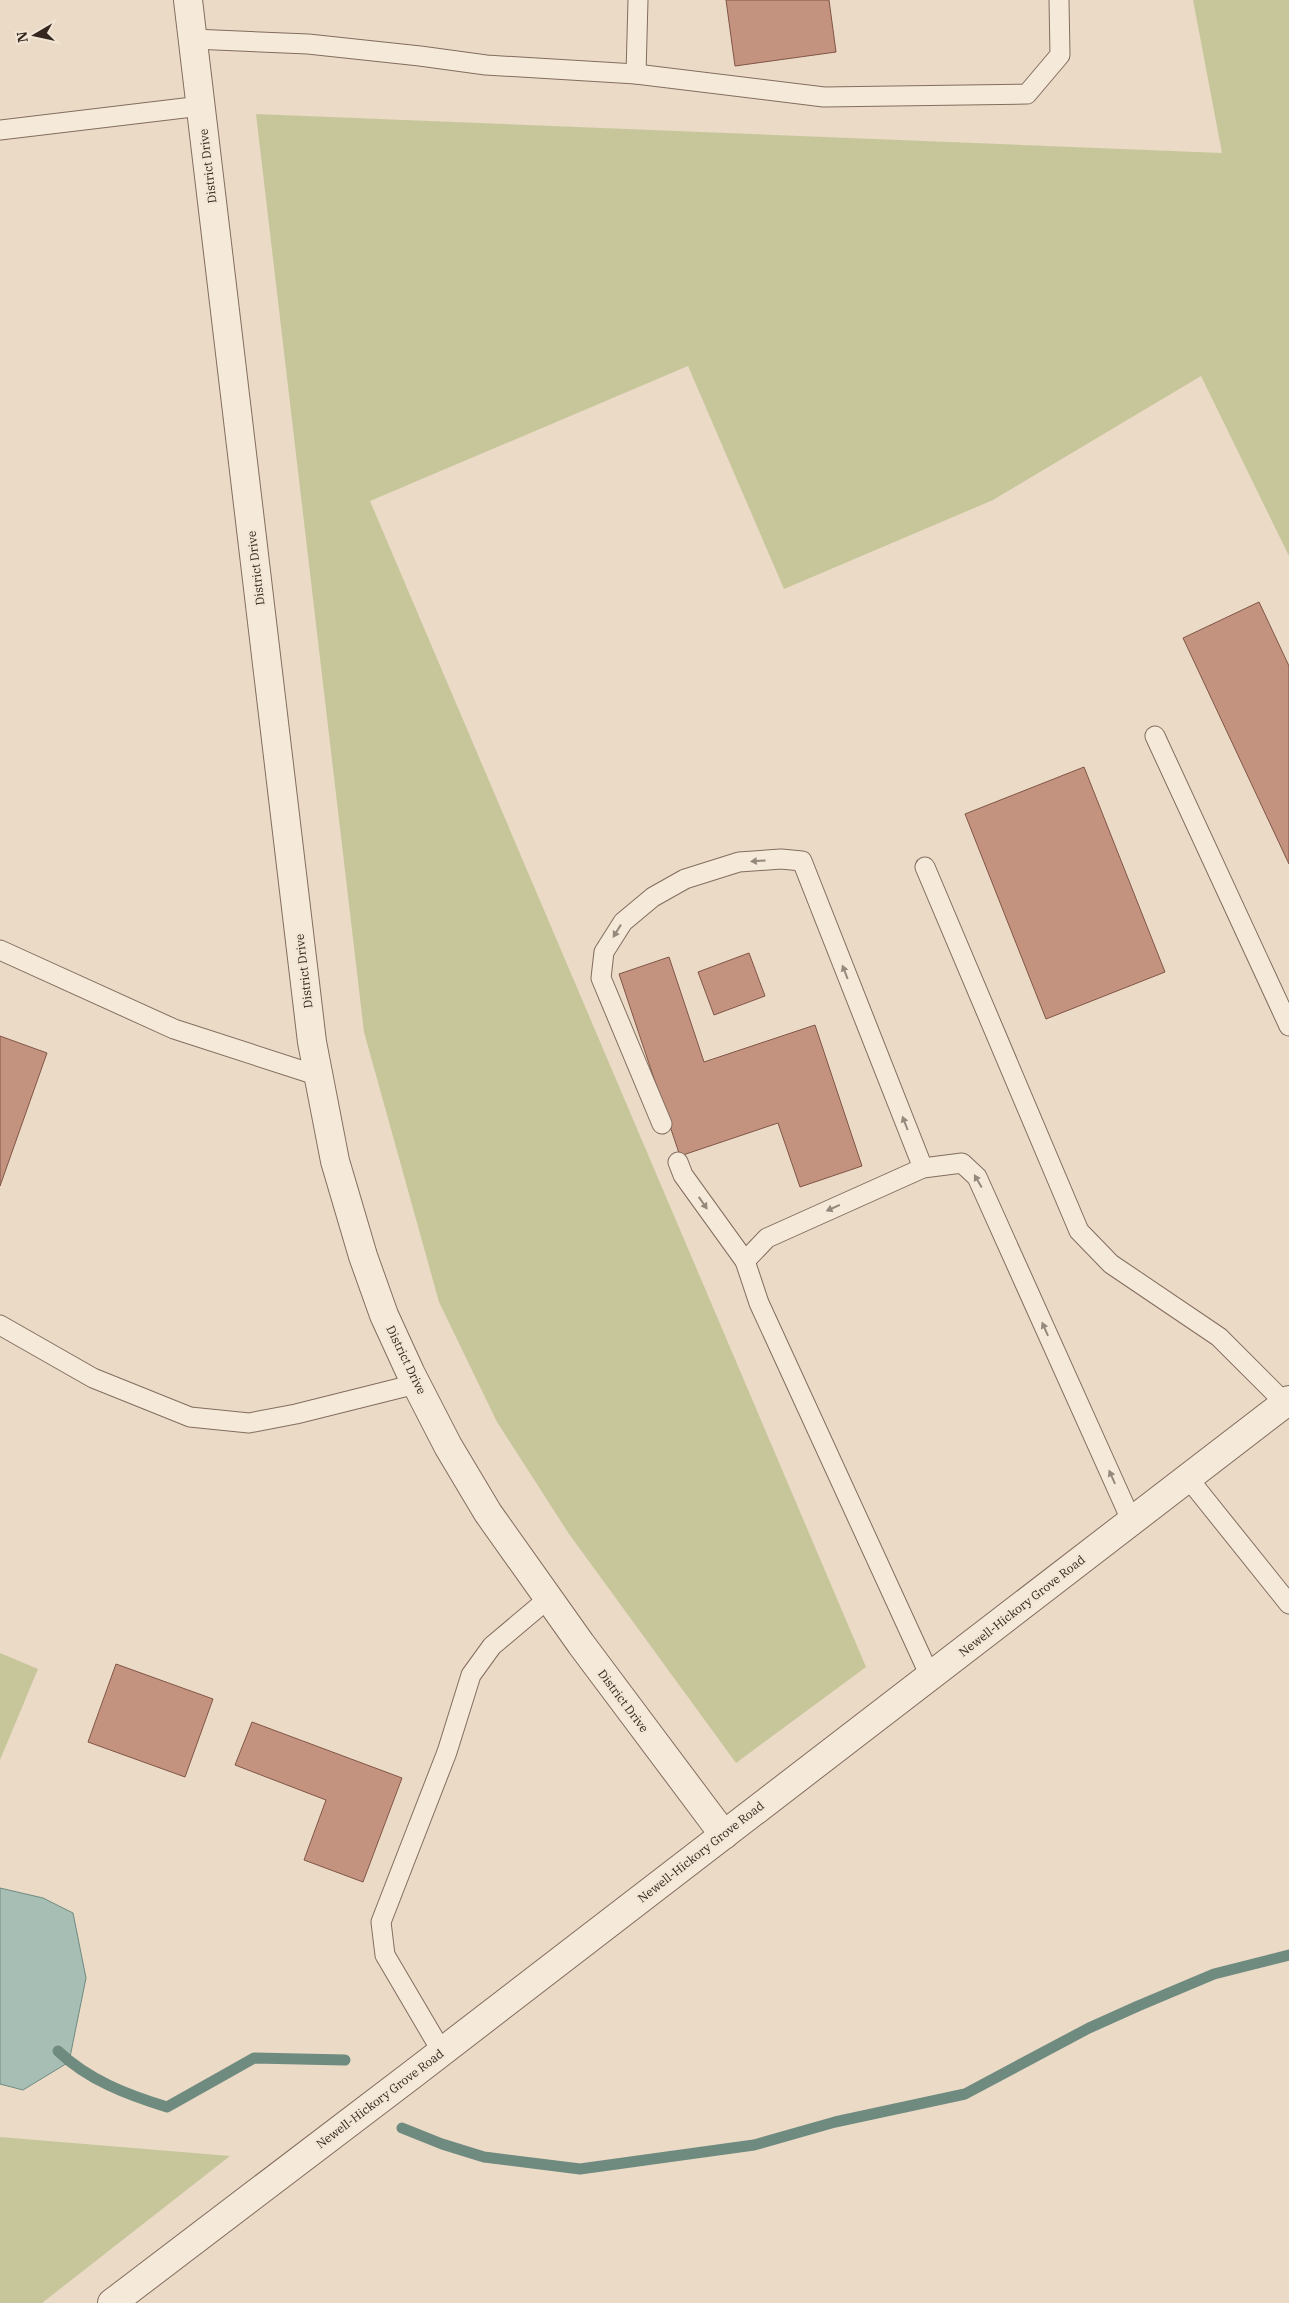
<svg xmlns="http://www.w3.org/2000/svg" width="1289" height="2303" font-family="'IBM Plex Serif',serif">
<rect width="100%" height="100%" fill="#eadac6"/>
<g fill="#c7c69b">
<path d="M1193,0h96v556l-88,-180 -208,124 -209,89 -96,-223 -318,135 496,1166 -130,96 -167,-229 -72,-112 -58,-120 -75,-270 -108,-918 966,39z"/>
<path d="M0,1653l38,16 -38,91z"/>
<path d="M0,2137l230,19 -188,147h-42z"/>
</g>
<path fill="#a7beb4" stroke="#6f8b80" d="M0,1888l43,10 30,15 13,65 -17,84 -46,28 -23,-6z"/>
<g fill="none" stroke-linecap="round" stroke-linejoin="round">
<g stroke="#6f8b80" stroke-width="11">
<path d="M58,2051c30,29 70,44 109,56l87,-49 91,2"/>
<path d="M402,2128l40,16 42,13 96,12 174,-24 81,-23 130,-28 124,-66 49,-22 76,-32 75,-19"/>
</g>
</g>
<g fill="#c49380" stroke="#805546">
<path d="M726,0h103l7,52 -101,14z"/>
<path d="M1259,602l30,64v198l-106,-226z"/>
<path d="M1084,767l81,205 -119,47 -81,-205z"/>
<path d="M749,953l16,43 -51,19 -16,-43z"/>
<path d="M669,957l35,105 111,-37 47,141 -62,21 -22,-64 -98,33 -61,-182z"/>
<path d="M0,1036l47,17 -47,133z"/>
<path d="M116,1664l97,35 -28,78 -97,-35z"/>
<path d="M252,1722l150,56 -39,104 -59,-22 22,-60 -91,-35z"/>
</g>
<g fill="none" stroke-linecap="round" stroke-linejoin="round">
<g stroke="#836d5e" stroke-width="21">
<g id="service">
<path d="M193,39l115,5 112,12 66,9 150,9 188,23 203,-3 33,-39 -1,-55"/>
<path d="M636,74l2,-74"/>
<path d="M0,130l201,-24"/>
<path d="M1155,736l134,290"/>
<path d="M925,867l154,364 32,33 108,73 66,66"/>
<path d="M0,950l174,79 145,47"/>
<path d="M662,1124l-61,-146 3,-26 19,-30 30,-25 32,-18 54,-17 42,-3 21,2 121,307"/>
<path d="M678,1162l5,13 62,86"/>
<path d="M0,1325l93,53 97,39 59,6 47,-9 120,-30"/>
<path d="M1188,1478l101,126"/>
<path d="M930,1676l-171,-373 -14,-42 22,-23 156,-70 39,-5 15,14 155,345"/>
<path d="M442,2052l-57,-97 -4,-33 66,-170 24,-77 21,-29 57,-48"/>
</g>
</g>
<g stroke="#836d5e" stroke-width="30">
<g id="minor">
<path d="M188,0l124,1042 23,119 28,95 21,59 27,59 37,72 40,67 93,131 143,191"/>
<path d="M112,2303l301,-229 876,-674"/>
</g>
</g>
<use href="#service" stroke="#f5e9d9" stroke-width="19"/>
<use href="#minor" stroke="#f5e9d9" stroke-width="28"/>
</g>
<defs><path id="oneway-solid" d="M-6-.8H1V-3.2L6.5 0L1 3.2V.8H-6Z" transform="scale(1.25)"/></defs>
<g fill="#95887c">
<use href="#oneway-solid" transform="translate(758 861) rotate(176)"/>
<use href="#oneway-solid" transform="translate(617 931) rotate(122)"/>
<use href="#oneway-solid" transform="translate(845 972) rotate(-111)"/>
<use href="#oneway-solid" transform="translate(905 1123) rotate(-111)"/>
<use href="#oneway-solid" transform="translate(978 1181) rotate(-120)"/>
<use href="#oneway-solid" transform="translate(703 1203) rotate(55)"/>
<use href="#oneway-solid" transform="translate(833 1208) rotate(156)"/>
<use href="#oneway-solid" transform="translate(1045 1329) rotate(-114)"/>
<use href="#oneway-solid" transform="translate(1112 1477) rotate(-114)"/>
</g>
<g text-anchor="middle" stroke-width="4.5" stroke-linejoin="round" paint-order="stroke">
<g font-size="12" fill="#352720" stroke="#f2e6d5">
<text transform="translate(208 166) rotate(-97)" y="4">District Drive</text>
<text transform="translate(256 568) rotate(-97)" y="4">District Drive</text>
<text transform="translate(304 971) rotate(-97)" y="4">District Drive</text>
<text transform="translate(406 1360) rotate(64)" y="4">District Drive</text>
<text transform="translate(1022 1606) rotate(-38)" y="4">Newell-Hickory Grove Road</text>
<text transform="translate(623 1701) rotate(53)" y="4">District Drive</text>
<text transform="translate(701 1852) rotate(-38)" y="4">Newell-Hickory Grove Road</text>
<text transform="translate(380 2099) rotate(-37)" y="4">Newell-Hickory Grove Road</text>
</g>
</g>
<g transform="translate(35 35) rotate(261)" stroke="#f2e6d5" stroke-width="4" paint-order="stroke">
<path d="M0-4L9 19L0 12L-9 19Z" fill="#352720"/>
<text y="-8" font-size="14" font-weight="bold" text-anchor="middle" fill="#352720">N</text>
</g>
</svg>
